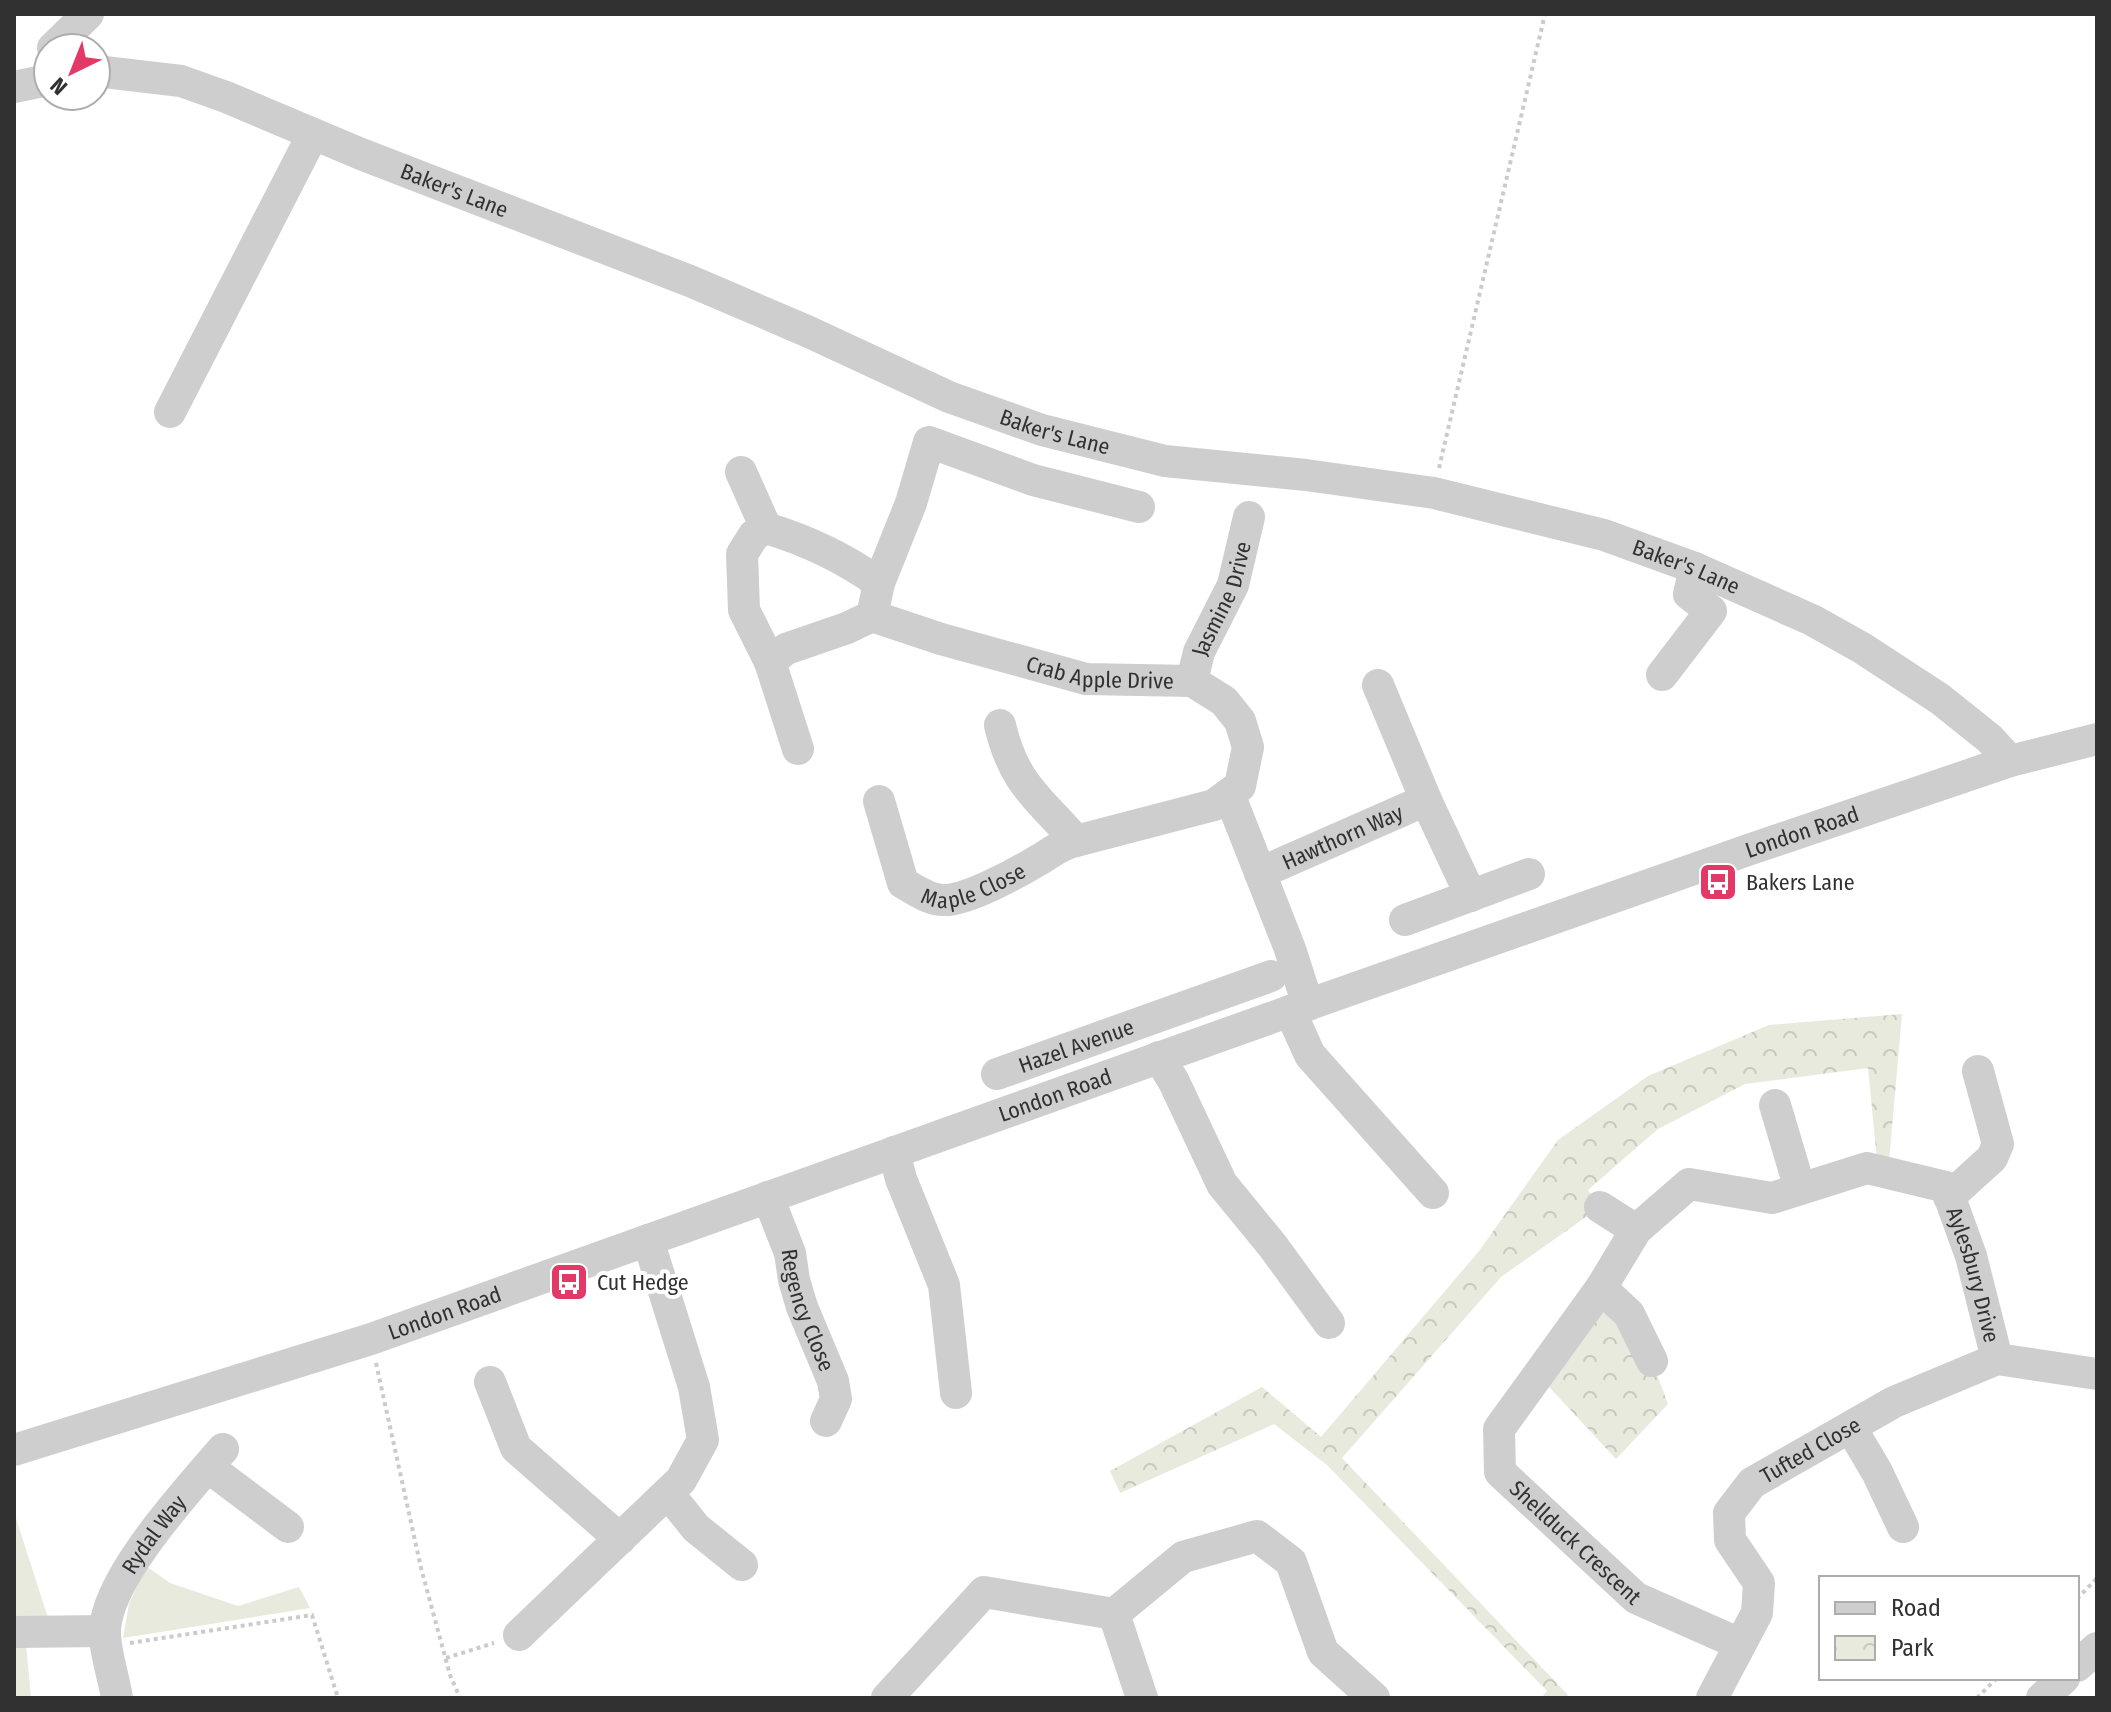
<svg xmlns="http://www.w3.org/2000/svg" width="2111" height="1712" font-family="'Fira Sans Condensed',sans-serif">
<defs>
<pattern id="park-crowns" width="20" height="18" patternUnits="userSpaceOnUse" patternTransform="scale(2)"><rect width="20" height="18" fill="#e7eadd"/><path d="M2 6a3 3 0 1 1 6 0M12 15a3 3 0 1 1 6 0" fill="none" stroke="#c7c9be"/></pattern>
</defs>
<rect width="100%" height="100%" fill="#fff"/>
<g fill="#e7eadd">
<path d="M14,1512l34,106 -34,4z"/>
<path d="M146,1566l24,17 68,23 61,-19 11,21 -187,30 6,-34z"/>
<path d="M14,1644h12l5,54h-17z"/>
</g>
<g fill="url(#park-crowns)">
<path d="M1902,1014l-14,159 -10,-3 -10,-102 -123,16 -87,45 -70,61 12,17 -99,70 -159,181 226,237 -3,3h-24l6,-7 -220,-226 -53,-41 -154,69 -10,-22 152,-84 59,50 158,-186 79,-111 90,-64 121,-51z"/>
<path d="M1601,1288l51,73 16,43 -52,55 -78,-84z"/>
</g>
<g fill="none" stroke-linecap="round" stroke-linejoin="round">
<g stroke="#cbcbcb" stroke-width="4" stroke-dasharray="4 4" stroke-linecap="butt">
<path d="M1439,468l106,-454"/>
<path d="M376,1363l45,205 29,107 10,23"/>
<path d="M2077,1599l20,-21"/>
<path d="M130,1643l182,-28 26,83"/>
<path d="M446,1658l48,-15"/>
<path d="M1977,1698l20,-20"/>
</g>
<g stroke="#cecece" stroke-width="32">
<path d="M53,48l35,-34"/>
<path id="s1" d="M96,71l85,10 45,16 135,57 329,127 119,51 140,65 93,33 123,31 141,14 128,18 170,42 91,33 117,52 50,28 78,51 50,40 20,22"/>
<path d="M14,87l34,-7"/>
<path d="M170,412l143,-278"/>
<path d="M741,472l25,56"/>
<path id="s2" d="M1139,507l-106,-27 -104,-38 -18,61 -32,80 -7,33 69,23 145,40 106,2 32,20 16,20 8,26 -8,39 -11,8 61,155 18,56"/>
<path d="M770,662l-26,-52 -2,-56 12,-19 12,-7c40,12 80,31 113,55"/>
<path d="M1662,675l49,-64 -22,-17 6,-26"/>
<path id="s3" d="M1192,681l7,-29 34,-67 16,-68"/>
<path d="M1378,685l48,115 45,96"/>
<path d="M1000,725c14,60 39,73 76,116l138,-36 15,-11"/>
<path d="M798,749l-28,-87 16,-13 61,-21 25,-12"/>
<path id="s4" d="M879,801l24,82c12,7 26,17 41,17 22,1 73,-27 93,-39 13,-7 23,-17 39,-20"/>
<path id="s5" d="M1260,873l166,-73"/>
<path d="M1405,920l124,-46"/>
<path d="M1290,1011l20,44 123,138"/>
<path d="M1159,1057l15,25 48,102 50,61 57,78"/>
<path id="s6" d="M997,1074l274,-98"/>
<path d="M1775,1105l25,84"/>
<path d="M894,1152l7,27 43,106 12,108"/>
<path id="s7" d="M768,1197l22,56 4,27 8,27 31,74 3,18 -10,22"/>
<path d="M1949,1197l43,-39 6,-14 -20,-73"/>
<path id="s8" d="M1600,1207l36,23 53,-46 83,14 95,-30 79,19 25,69 26,103"/>
<path id="s9" d="M1636,1230l-35,58 -102,141 1,43 136,126 104,46"/>
<path d="M1601,1288l28,26 23,47"/>
<path d="M490,1382l26,66 104,91"/>
<path d="M1851,1428l26,44 26,55"/>
<path id="s10" d="M14,1450l357,-111 919,-328 458,-161 262,-89 87,-22"/>
<path d="M208,1467l80,60"/>
<path d="M668,1493l28,35 46,37"/>
<path d="M14,1632l91,-1"/>
<path d="M519,1635l162,-155 22,-40 -9,-53 -46,-147"/>
<path d="M2077,1666l20,-18"/>
<path id="s11" d="M117,1698c-3,-20 -13,-49 -12,-68 2,-53 83,-140 118,-181"/>
<path d="M887,1698l97,-106 130,22"/>
<path d="M1142,1698l-28,-84 69,-57 74,-21 34,26 32,90 51,46"/>
<path id="s12" d="M1712,1698l45,-85 2,-30 -29,-43 -1,-27 23,-30 142,-81 103,-43 100,15"/>
<path d="M2042,1698l22,-20"/>
</g>
</g>
<defs>
<g id="bus-square" transform="scale(2)"><rect x="-9" y="-9" width="18" height="18" rx="4" fill="#e23966" stroke="#fff"/><path d="M-5-6H5V4H4V6H2V4H-2V6H-4V4H-5ZM-3.5-4V0h7V-4ZM-3.5 1.2v1.5H-2V1.2ZM2 1.2v1.5H3.5V1.2Z" fill="#fff"/></g>
</defs>
<g fill-rule="evenodd">
<use href="#bus-square" x="1718" y="882"/>
<use href="#bus-square" x="569" y="1282"/>
</g>
<g text-anchor="middle" stroke-width="8" stroke-linejoin="round" paint-order="stroke">
<g font-size="22" fill="#313131" stroke="#fff">
<text dy="8" stroke="none"><textPath href="#s1" startOffset="380">Baker's Lane</textPath></text>
<text dy="8" stroke="none"><textPath href="#s1" startOffset="1028">Baker's Lane</textPath></text>
<text dy="8" stroke="none"><textPath href="#s1" startOffset="1676">Baker's Lane</textPath></text>
<text dy="8" stroke="none"><textPath href="#s3" startOffset="88">Jasmine Drive</textPath></text>
<text dy="8" stroke="none"><textPath href="#s2" startOffset="640">Crab Apple Drive</textPath></text>
<text dy="8" stroke="none"><textPath href="#s10" startOffset="1892">London Road</textPath></text>
<text dy="8" stroke="none"><textPath href="#s5" startOffset="90">Hawthorn Way</textPath></text>
<text dy="8" stroke="none"><textPath href="#s4" startOffset="162">Maple Close</textPath></text>
<text dy="8" stroke="none"><textPath href="#s6" startOffset="84">Hazel Avenue</textPath></text>
<text dy="8" stroke="none"><textPath href="#s10" startOffset="1100">London Road</textPath></text>
<text dy="8" stroke="none"><textPath href="#s8" startOffset="470">Aylesbury Drive</textPath></text>
<text dy="8" stroke="none"><textPath href="#s7" startOffset="120">Regency Close</textPath></text>
<text dy="8" stroke="none"><textPath href="#s10" startOffset="452">London Road</textPath></text>
<text dy="8" stroke="none"><textPath href="#s12" startOffset="310">Tufted Close</textPath></text>
<text dy="8" stroke="none"><textPath href="#s11" startOffset="178">Rydal Way</textPath></text>
<text dy="8" stroke="none"><textPath href="#s9" startOffset="388">Shellduck Crescent</textPath></text>
</g>
<g font-size="22" fill="#313131" stroke="#fff" text-anchor="start">
<text x="1746" y="890">Bakers Lane</text>
<text x="597" y="1290">Cut Hedge</text>
</g>
</g>
<rect width="2111" height="1712" fill="none" stroke="#313131" stroke-width="32"/>
<rect x="1819" y="1576" width="260" height="104" fill="#ffffff" stroke="#adadad" stroke-width="2"/>
<rect x="1835" y="1602" width="40" height="12" fill="#cecece" stroke="#adadad" stroke-width="2"/>
<text x="1891" y="1616" font-size="24" fill="#313131">Road</text>
<rect x="1835" y="1636" width="40" height="24" fill="url(#park-crowns)" stroke="#adadad" stroke-width="2"/>
<text x="1891" y="1656" font-size="24" fill="#313131">Park</text>
<g transform="translate(72 72) rotate(223)"><circle r="38" fill="#ffffff" stroke="#adadad" stroke-width="2"/>
<path d="M0-6L14 30L0 20L-14 30Z" fill="#e23966"/>
<text y="-12" font-size="22" font-weight="bold" text-anchor="middle" fill="#313131">N</text>
</g>
</svg>
